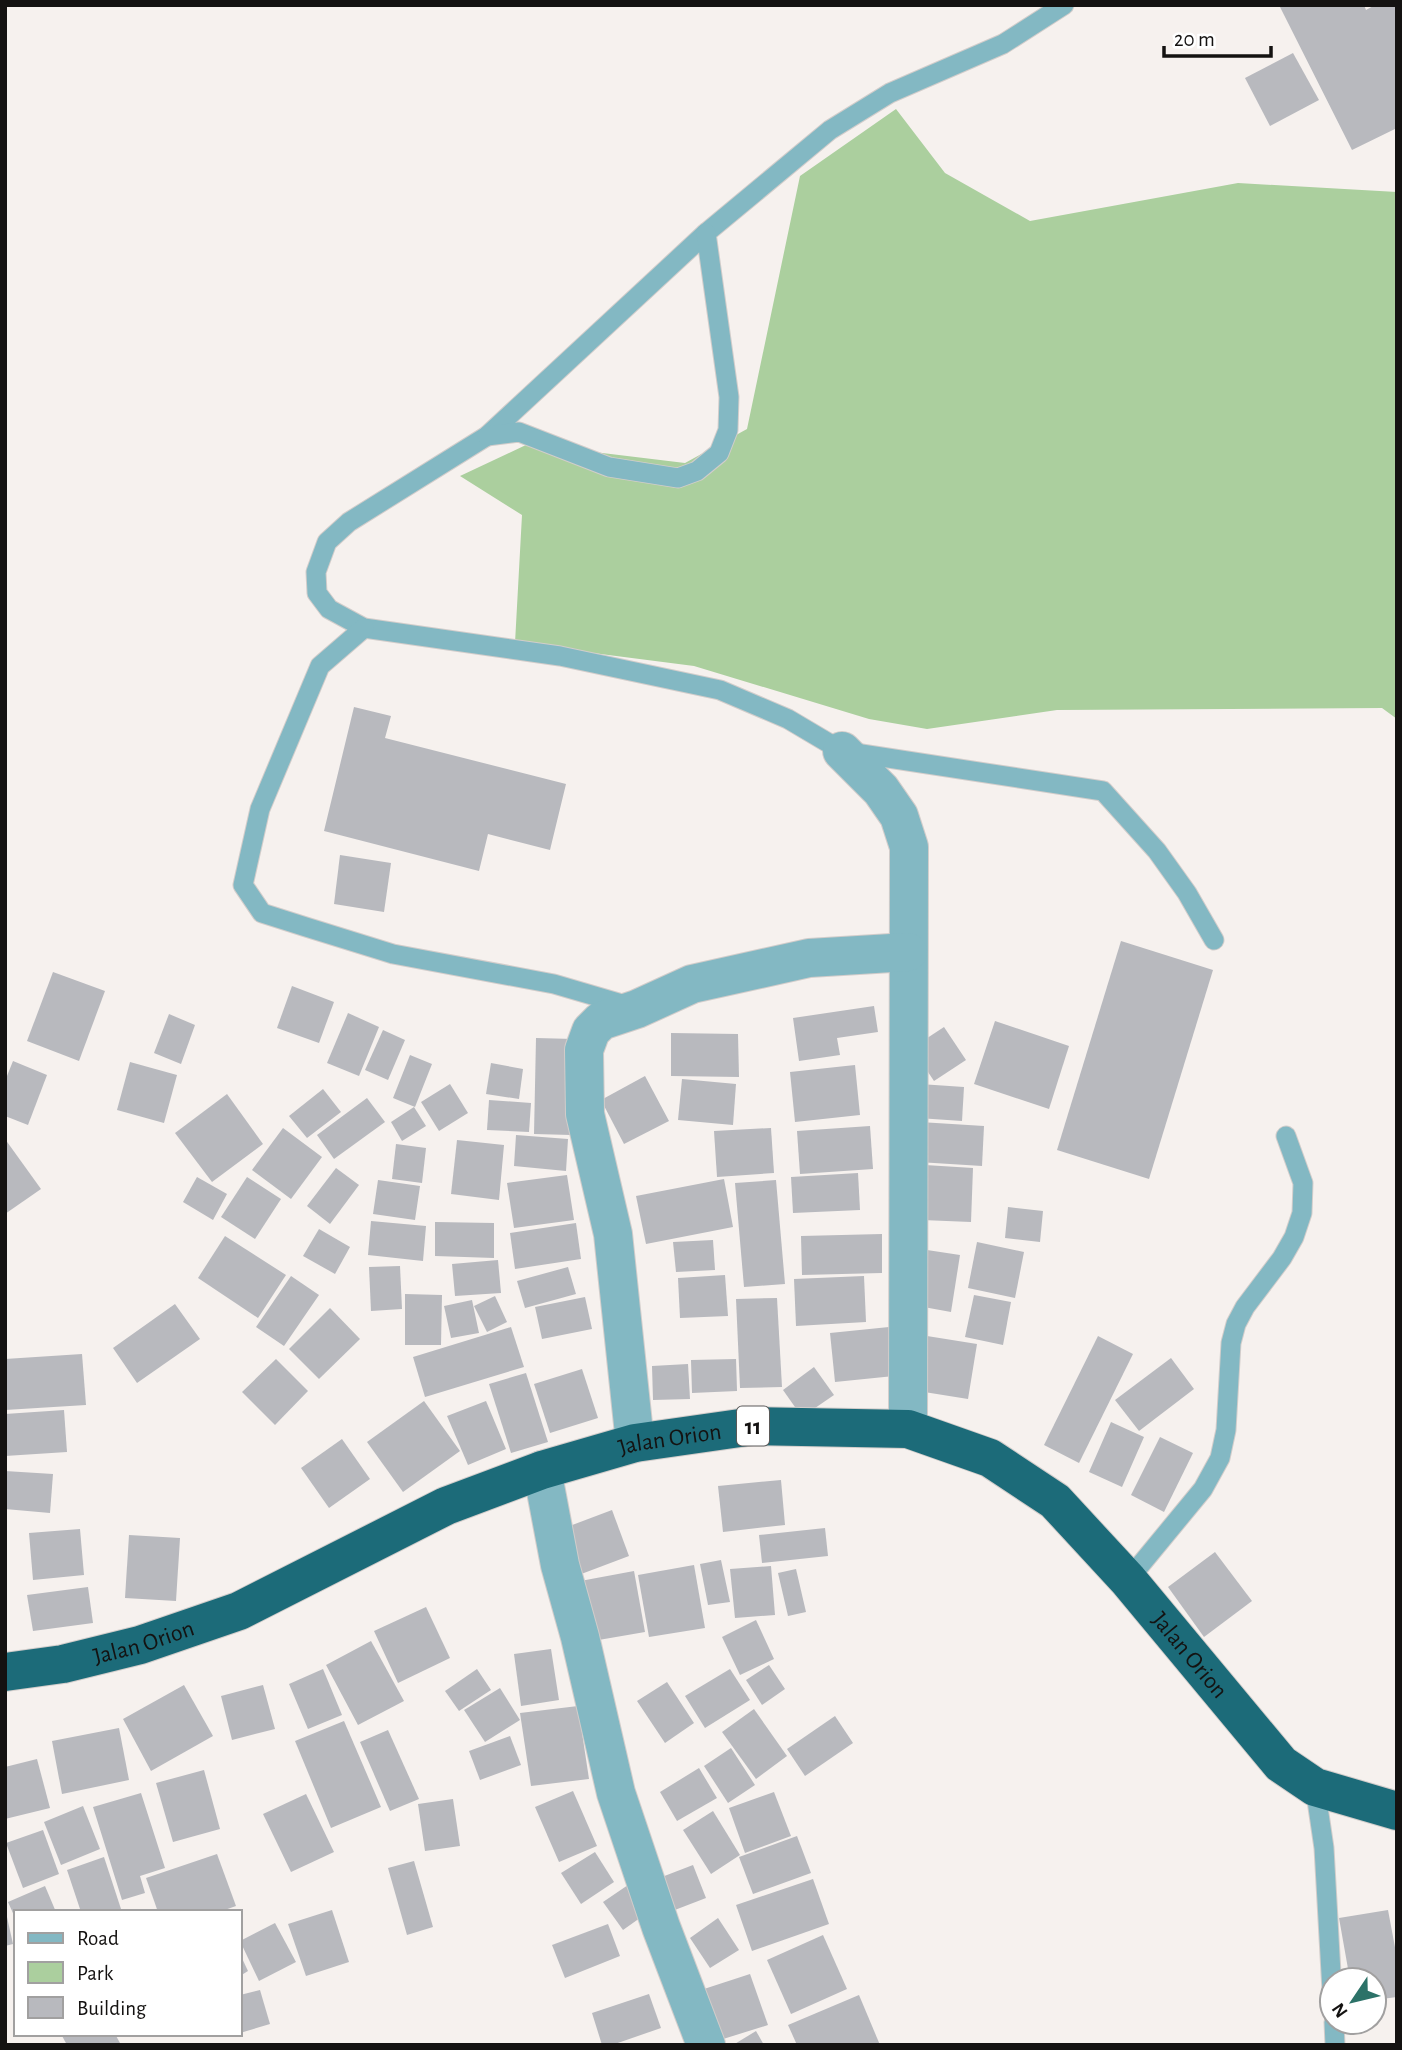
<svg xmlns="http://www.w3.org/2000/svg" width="1402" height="2050" font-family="'Alegreya Sans',sans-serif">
<rect width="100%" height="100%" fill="#f6f1ee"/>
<path fill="#abcf9e" d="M896,109l49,64 85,48 208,-38 159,9v527l-15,-11 -325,2 -130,19 -58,-10 -175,-53 -179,-23 7,-128 -62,-39 68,-32 157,19 62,-34 53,-253z"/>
<g fill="#b8b9be">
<path d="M1279,5h85l2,5 9,-5h22v123l-45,22z"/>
<path d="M1293,53l26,47 -49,26 -25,-48z"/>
<path d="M354,707l37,9 -6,22 181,46 -16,66 -62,-16 -9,37 -155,-40z"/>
<path d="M340,855l51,8 -7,49 -50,-8z"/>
<path d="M1121,941l92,29 -64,209 -92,-29z"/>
<path d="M53,972l52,19 -26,70 -52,-20z"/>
<path d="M292,986l42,16 -15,41 -42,-15z"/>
<path d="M874,1006l4,26 -41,6 3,17 -41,6 -6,-43z"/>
<path d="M348,1013l31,14 -20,49 -32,-13z"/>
<path d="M169,1014l26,11 -14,39 -27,-11z"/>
<path d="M995,1021l74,25 -20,63 -75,-25z"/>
<path d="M944,1027l22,33 -32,21 -22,-33z"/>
<path d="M383,1030l22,10 -17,40 -23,-10z"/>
<path d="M671,1033l67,1 1,43 -68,-1z"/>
<path d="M536,1038l38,1 -3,96 -37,-1z"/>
<path d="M410,1055l22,9 -17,43 -22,-9z"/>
<path d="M13,1061l34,14 -19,50 -23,-9v-35z"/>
<path d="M130,1062l47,13 -13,48 -47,-13z"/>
<path d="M491,1063l32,6 -4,30 -33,-5z"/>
<path d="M855,1065l5,50 -65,7 -5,-50z"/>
<path d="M645,1076l24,45 -45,23 -23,-44z"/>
<path d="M682,1079l54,5 -3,41 -55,-5z"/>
<path d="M450,1084l18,29 -29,18 -18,-29z"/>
<path d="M920,1084l44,3 -2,34 -44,-3z"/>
<path d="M323,1089l18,23 -34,26 -18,-22z"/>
<path d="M227,1094l36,50 -51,38 -37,-49z"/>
<path d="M367,1098l18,24 -51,37 -17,-24z"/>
<path d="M489,1100l42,3 -2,29 -42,-2z"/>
<path d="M414,1107l12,19 -24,15 -11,-19z"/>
<path d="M920,1122l64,4 -2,40 -64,-4z"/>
<path d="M870,1126l3,43 -73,5 -3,-43z"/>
<path d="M283,1128l39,29 -31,42 -39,-29z"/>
<path d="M771,1128l3,45 -57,4 -3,-46z"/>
<path d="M516,1135l52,4 -2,32 -52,-5z"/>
<path d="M5,1139l36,50 -36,25z"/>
<path d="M457,1140l47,5 -5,55 -48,-6z"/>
<path d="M396,1144l30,4 -4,35 -30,-4z"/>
<path d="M925,1165l48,3 -2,54 -49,-2z"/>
<path d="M336,1168l23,17 -29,39 -23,-18z"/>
<path d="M858,1173l2,37 -67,3 -2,-36z"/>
<path d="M567,1175l7,45 -60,8 -7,-45z"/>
<path d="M197,1177l30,17 -14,26 -30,-18z"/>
<path d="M247,1177l34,22 -26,40 -34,-22z"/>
<path d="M724,1179l9,48 -87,17 -10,-48z"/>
<path d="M378,1180l42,6 -5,34 -42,-6z"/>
<path d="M776,1180l9,104 -41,3 -9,-104z"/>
<path d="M1008,1207l35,4 -3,31 -35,-4z"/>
<path d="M371,1221l55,5 -3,35 -55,-6z"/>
<path d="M435,1222l59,1v35l-59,-2z"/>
<path d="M576,1223l5,36 -66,10 -5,-36z"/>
<path d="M319,1229l31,18 -15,27 -32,-18z"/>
<path d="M882,1234v39l-80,2 -1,-39z"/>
<path d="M225,1236l61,39 -28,43 -60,-40z"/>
<path d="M713,1240l2,30 -39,2 -3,-30z"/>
<path d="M977,1242l47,10 -9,46 -47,-10z"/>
<path d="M927,1250l33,5 -9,57 -33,-6z"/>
<path d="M498,1260l3,33 -46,3 -3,-32z"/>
<path d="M400,1266l2,43 -31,2 -2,-44z"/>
<path d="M568,1267l8,27 -51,14 -8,-27z"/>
<path d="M725,1275l3,41 -48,2 -2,-40z"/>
<path d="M291,1276l28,19 -35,51 -28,-19z"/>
<path d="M864,1276l2,46 -70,4 -2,-47z"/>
<path d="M405,1294l37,1 -1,50h-36z"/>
<path d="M974,1295l37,7 -8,43 -38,-8z"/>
<path d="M495,1296l12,26 -20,10 -13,-26z"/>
<path d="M585,1297l7,32 -50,10 -7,-32z"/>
<path d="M777,1298l5,89 -42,1 -4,-89z"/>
<path d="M472,1300l7,33 -28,5 -7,-32z"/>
<path d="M175,1304l25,35 -63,44 -24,-35z"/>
<path d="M330,1308l30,31 -41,40 -30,-30z"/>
<path d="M511,1327l13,40 -99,30 -12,-40z"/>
<path d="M889,1327l5,49 -59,6 -5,-49z"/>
<path d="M927,1336l50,8 -9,55 -50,-8z"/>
<path d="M1098,1336l35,18 -54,109 -35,-18z"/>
<path d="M82,1354l4,51 -81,5v-51z"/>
<path d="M1171,1358l23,31 -55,42 -24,-31z"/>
<path d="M276,1359l32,32 -33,34 -33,-33z"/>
<path d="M736,1359l1,32 -45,2 -1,-33z"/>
<path d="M688,1364l2,35 -37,1 -1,-34z"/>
<path d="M814,1367l20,28 -32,22 -19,-27z"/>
<path d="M582,1369l16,49 -48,15 -16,-49z"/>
<path d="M526,1373l22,69 -37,11 -22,-69z"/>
<path d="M424,1401l36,50 -57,41 -36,-50z"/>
<path d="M486,1401l20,48 -38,16 -21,-49z"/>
<path d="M64,1410l3,42 -62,4v-42z"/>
<path d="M1111,1422l33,15 -22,50 -33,-15z"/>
<path d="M1160,1437l33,16 -29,59 -33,-17z"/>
<path d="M342,1439l28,40 -41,29 -28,-40z"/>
<path d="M5,1471l48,3 -3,39 -45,-4z"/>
<path d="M781,1480l4,45 -62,7 -5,-46z"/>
<path d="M612,1510l17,46 -53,20 -17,-46z"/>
<path d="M825,1528l3,28 -66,7 -3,-28z"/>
<path d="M80,1529l4,46 -51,5 -4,-47z"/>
<path d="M129,1535l51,3 -4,63 -51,-3z"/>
<path d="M1215,1552l37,49 -48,36 -36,-50z"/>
<path d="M721,1560l9,42 -22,3 -8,-41z"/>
<path d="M694,1565l11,63 -56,9 -11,-62z"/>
<path d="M771,1566l4,49 -40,3 -5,-49z"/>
<path d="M796,1569l10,43 -18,4 -10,-43z"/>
<path d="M634,1571l11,61 -58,10 -12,-60z"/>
<path d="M88,1587l5,36 -60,8 -6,-36z"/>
<path d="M426,1607l24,51 -52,25 -24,-52z"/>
<path d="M756,1620l18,39 -34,16 -18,-38z"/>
<path d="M371,1641l33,60 -46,24 -32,-60z"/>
<path d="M551,1649l8,51 -38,6 -7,-52z"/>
<path d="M769,1665l16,24 -23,16 -16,-25z"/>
<path d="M323,1669l19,46 -34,14 -19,-45z"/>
<path d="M477,1669l14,21 -32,21 -14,-20z"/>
<path d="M730,1669l20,31 -45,28 -20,-32z"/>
<path d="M667,1682l27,41 -29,20 -28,-42z"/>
<path d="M184,1685l29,51 -62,35 -28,-52z"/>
<path d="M263,1685l12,44 -43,11 -11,-44z"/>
<path d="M500,1688l20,32 -35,22 -21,-32z"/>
<path d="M578,1706l11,73 -58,7 -11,-73z"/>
<path d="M754,1709l33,47 -31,23 -34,-47z"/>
<path d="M835,1716l18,27 -48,33 -18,-27z"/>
<path d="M344,1721l37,86 -50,21 -36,-87z"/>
<path d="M119,1728l10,52 -67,14 -10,-53z"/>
<path d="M388,1730l31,69 -29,12 -30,-69z"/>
<path d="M510,1736l11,29 -41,15 -11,-29z"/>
<path d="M731,1748l24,37 -27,18 -24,-37z"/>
<path d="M37,1759l13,49 -45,11v-52z"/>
<path d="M699,1768l18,30 -40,23 -17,-29z"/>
<path d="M204,1770l16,59 -47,13 -17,-59z"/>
<path d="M573,1791l24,55 -38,16 -24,-55z"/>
<path d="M774,1792l17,44 -46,17 -16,-45z"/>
<path d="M141,1793l24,75 -25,8 5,17 -23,7 -29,-93z"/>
<path d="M306,1794l28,58 -43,20 -28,-58z"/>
<path d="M453,1799l7,47 -35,5 -7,-47z"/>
<path d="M83,1806l17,43 -39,16 -17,-43z"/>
<path d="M713,1811l27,44 -29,19 -28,-44z"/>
<path d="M43,1830l16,44 -36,14 -17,-45z"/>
<path d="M797,1836l14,37 -58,21 -14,-37z"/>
<path d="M595,1852l19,30 -33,22 -20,-31z"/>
<path d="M217,1854l19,52 -17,6h-61l-12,-34z"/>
<path d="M104,1857l17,52 -7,3h-33l-14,-42z"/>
<path d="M414,1861l19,66 -26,8 -19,-67z"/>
<path d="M693,1865l13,33 -39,15 -13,-33z"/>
<path d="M813,1879l16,45 -77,27 -16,-46z"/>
<path d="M628,1885l19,28 -24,17 -20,-28z"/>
<path d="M45,1886l11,26h-40v8l-8,-18z"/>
<path d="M5,1908l8,36 -8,2z"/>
<path d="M332,1910l17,52 -43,14 -18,-52z"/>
<path d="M1388,1910l9,48v39l-23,3v-20h-24l-11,-62z"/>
<path d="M718,1918l21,32 -29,18 -20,-30z"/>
<path d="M275,1923l21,39 -37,19 -19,-40z"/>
<path d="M608,1924l12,32 -55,22 -13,-33z"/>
<path d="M823,1935l24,54 -56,25 -24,-54z"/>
<path d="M240,1954l8,17 -8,5z"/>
<path d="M750,1974l18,51 -48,15 -16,-51z"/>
<path d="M260,1990l10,34 -30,9v-38z"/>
<path d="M649,1994l12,34 -49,17h-10l-10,-32z"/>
<path d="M859,1995l21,50h-83l-9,-20z"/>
<path d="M756,2031l8,14h-31z"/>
<path d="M61,2034h54l5,9 -53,2z"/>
</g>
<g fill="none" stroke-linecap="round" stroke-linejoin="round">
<g stroke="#d2cdcb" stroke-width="21">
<g id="lane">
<path d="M1064,5l-61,39 -113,49 -60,37 -124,103 -219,203 -138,86 -22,20 -11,30 1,21 12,16 35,19 196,28 160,34 68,29 54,32 261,40 54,60 30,42 27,47"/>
<path d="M487,436l32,-4 90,35 69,11 19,-7 22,-18 9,-23 1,-33 -23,-164"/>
<path d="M364,628l-44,38 -60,143 -17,76 19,28 44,14 87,27 161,30 75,22"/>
<path d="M1128,1580l75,-91 17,-31 6,-28 5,-87 5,-19 9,-17 37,-49 12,-21 8,-24 1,-30 -17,-47"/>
<path d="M1315,1787l9,61 8,143"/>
<path d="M1334,2022l1,23"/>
</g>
</g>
<g stroke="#d2cdcb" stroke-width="40">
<g id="street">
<path d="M842,751l39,39 18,26 10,31 -1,582"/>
<path d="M635,1443l-22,-209 -28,-120 -1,-64 7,-19 10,-10 36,-12 55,-25 117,-26 99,-6"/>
<path d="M542,1470l18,95 20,72 36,156 45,134 45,118"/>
</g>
</g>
<g stroke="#d2cdcb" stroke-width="40">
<g id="highway">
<path id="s1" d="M5,1672l58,-8 77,-19 99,-34 207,-105 96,-36 93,-27 119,-17 154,3 82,29 65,43 73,79 153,184 34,23 82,24"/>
</g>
</g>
<use href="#lane" stroke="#83b8c3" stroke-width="19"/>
<use href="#street" stroke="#83b8c3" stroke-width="38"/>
<use href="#highway" stroke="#1c6b79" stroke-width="38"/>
</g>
<g text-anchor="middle" stroke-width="6" stroke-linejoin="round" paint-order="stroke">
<rect fill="#fff" stroke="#5a5958" stroke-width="2" x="737" y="1406.5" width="32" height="39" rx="5"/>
<g font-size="23" font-weight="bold" fill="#141211">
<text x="753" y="1434">11</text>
</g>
<g font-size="24" fill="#141211" stroke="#fff">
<text dy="8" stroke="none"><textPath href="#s1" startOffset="709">Jalan Orion</textPath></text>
<text dy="8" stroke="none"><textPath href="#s1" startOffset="142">Jalan Orion</textPath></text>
<text dy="8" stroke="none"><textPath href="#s1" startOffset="1318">Jalan Orion</textPath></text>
</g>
</g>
<rect width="1402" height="2050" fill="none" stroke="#141211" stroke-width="14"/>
<rect x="14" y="1910" width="228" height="126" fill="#ffffff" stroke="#a1a0a0" stroke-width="2"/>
<rect x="28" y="1933" width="35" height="10" fill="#83b8c3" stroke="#a1a0a0" stroke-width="2"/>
<text x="77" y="1945" font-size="21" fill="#141211">Road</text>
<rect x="28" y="1962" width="35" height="21" fill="#abcf9e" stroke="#a1a0a0" stroke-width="2"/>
<text x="77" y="1980" font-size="21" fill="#141211">Park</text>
<rect x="28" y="1997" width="35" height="21" fill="#b8b9be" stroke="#a1a0a0" stroke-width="2"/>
<text x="77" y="2015" font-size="21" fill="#141211">Building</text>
<g transform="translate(1353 2001) rotate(235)"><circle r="33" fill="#ffffff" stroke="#a1a0a0" stroke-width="2"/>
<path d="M0-5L12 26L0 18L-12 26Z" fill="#2c7268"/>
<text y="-10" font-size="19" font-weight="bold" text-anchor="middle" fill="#141211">N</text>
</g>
<path d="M1164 46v10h107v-10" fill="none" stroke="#141211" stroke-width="3.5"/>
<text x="1174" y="46" font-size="21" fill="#141211" stroke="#ffffff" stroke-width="5" paint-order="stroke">20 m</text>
</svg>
